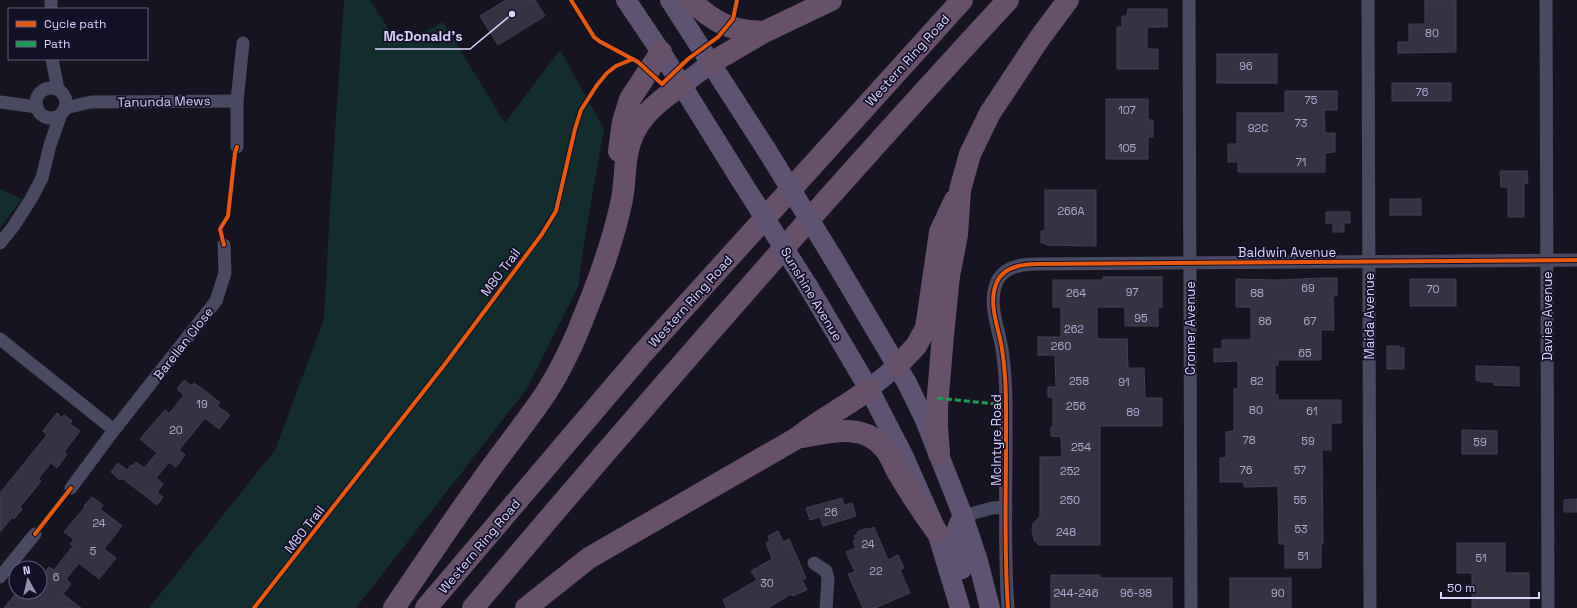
<svg xmlns="http://www.w3.org/2000/svg" width="1577" height="608" font-family="'Space Grotesk',sans-serif">
<rect width="100%" height="100%" fill="#161421"/>
<g fill="#132c2d">
<path d="M344,0h26l19,30 28,6 26,-14 62,101 55,-73 44,79 -20,114 -6,44 -52,103 -170,218h-207l126,-158 49,-131 6,-113z"/>
<path d="M0,189l22,10 -22,29z"/>
</g>
<g fill="#343243" stroke="#433f54">
<path d="M506,0h29l10,16 -47,29 -18,-29z"/>
<path d="M1425,0h31v52l-58,1v-11h11v-18h16z"/>
<path d="M1128,9h39v18h-20v22h11v20h-41v-42h5v-11h5z"/>
<rect x="1217" y="54" width="60" height="29"/>
<rect x="1392" y="83" width="59" height="18"/>
<path d="M1285,91h52v19h-13l1,23h10v19l-10,1v19h-87v-10h-10v-18h9v-31h48z"/>
<path d="M1106,99h42v21h5v17h-5v22h-42z"/>
<path d="M1500,171h27l1,12h-4v34h-16v-30h-7z"/>
<path d="M1045,190h51v56l-50,-1v-2h-5v-12h4z"/>
<rect x="1390" y="199" width="31" height="16"/>
<path d="M1326,212h24v11h-6v9h-11v-9h-7z"/>
<path d="M1103,277h59v30h-4v19h-33v-19h-28v32h30l1,29h16l1,30h17v28h-62v119h-61l-5,-5 -2,-11 1,-5 7,-8v-59h22l-1,-20 -10,-1v-9h2v-30h-5v-10h8l-1,-32h-17v-18h23v-30h-8v-27h50z"/>
<path d="M1321,278h16v18h-4l1,34h-13v30h-43v5h-3v30h3v5h63v23h-10v27h-9l1,94h-2v24h-36v-24h-6l-1,-58 -34,1v-5h-24v-24h6v-26l8,-1v-42h4v-28l-24,1v-13h8v-9h29v-33h-15v-28l42,1z"/>
<rect x="1410" y="279" width="46" height="27"/>
<path d="M1387,346h12v2h5v21h-17z"/>
<path d="M1476,366l43,1v19l-25,-1v-3h-11l-7,-2z"/>
<path d="M184,380l8,6 2,-3 14,10 12,10 -3,3 13,9 -11,14 -14,-11 -26,32 6,5 -9,12 -7,-5 -13,16 7,6 -6,8 6,5 -6,8 -35,-27 -2,2 -9,-8 7,-9 9,7 4,-5 2,1 3,-4 8,6 13,-15 -17,-14 25,-29 4,4 15,-19 -7,-6z"/>
<path d="M57,413l5,5 2,-3 8,6 -2,3 10,7 -16,21 3,2 -10,14 -6,-5 -13,16 3,2 -21,26 2,2 -8,10 -2,-2 -12,15v-39l47,-58 -4,-4z"/>
<path d="M1462,430l35,1v23h-35z"/>
<path d="M92,497l11,8 -3,4 22,17 -18,23 12,9 -17,21 -20,-16 -13,16 5,5 -8,10 18,14h-77l13,-16h23v-14l9,-11 5,3 19,-24 -3,-2 4,-5 -10,-7 21,-25 -1,-1z"/>
<path d="M842,498l2,7 8,-2 4,13 -33,10 -3,-9 -10,3 -4,-12z"/>
<path d="M1577,499v13h-13v-12z"/>
<path d="M874,527l14,33 10,-5 6,13 -4,2 10,23 -35,15h-12l-15,-34 7,-2 -9,-20 10,-4 -3,-7 3,-1 -2,-4 4,-2 -1,-2 10,-4 1,2z"/>
<path d="M778,531l5,11 6,-3 17,39 -4,2 5,10 -15,6 -1,-2 -23,14h-41l-4,-8 34,-20 -6,-9 21,-12 -6,-16 4,-2 -2,-5z"/>
<path d="M1457,543h48v30h24v35h-57v-35h-15z"/>
<path d="M1051,575h49v3h72v30h-121z"/>
<rect x="1230" y="578" width="61" height="30"/>
</g>
<g fill="none" stroke-linecap="round" stroke-linejoin="round">
<g stroke="#4a4962" stroke-width="13">
<path d="M51,0v9"/>
<path d="M1189,0l2,608"/>
<path d="M1368,0l2,608"/>
<path d="M1546,0l2,608"/>
<path d="M52,59l6,30"/>
<circle cx="51" cy="103" r="15"/>
<path d="M0,102l37,5"/>
<path d="M65,108l26,-6 146,-1"/>
<path d="M237,147v-46l6,-58"/>
<path d="M0,243l13,-16 18,-28 11,-21 8,-33 11,-31"/>
<path d="M0,339l114,91"/>
<path d="M71,488l43,-58 102,-129 9,-28 -1,-28"/>
<path d="M963,516l29,-8 14,-1"/>
<path d="M814,563l12,8 2,8 -2,29"/>
<path d="M0,577l35,-43"/>
<path d="M1008,608c-4,-54 -2,-110 -2,-164 0,-32 1,-63 -4,-95 -3,-20 -14,-44 -6,-65 6,-17 25,-20 41,-20l540,-4"/>
</g>
<g stroke="#5e5373" stroke-width="20">
<path d="M626,0l35,52 79,127"/>
<path d="M670,0l96,149"/>
<path d="M681,86l30,-23"/>
<path d="M833,258l74,125 18,37 38,96 15,45 12,47"/>
<path d="M808,286l61,103 35,68 33,75 23,76"/>
<path d="M869,389l28,-23"/>
<path d="M962,569c-6,-22 -12,-32 1,-53"/>
</g>
<g stroke="#67516a" stroke-width="22">
<path d="M690,0c25,23 40,31 74,32"/>
<path d="M711,63l53,-31 67,-32"/>
<path d="M619,151l4,-29 7,-23 31,-47"/>
<path d="M897,366l19,-20 10,-18 14,-96 15,-32"/>
<path d="M803,437c28,-5 61,-15 82,12 7,9 9,18 15,27 11,19 24,38 37,56"/>
<path d="M939,454l-2,-28v-19l6,-72 6,-59 8,-41 3,-45 10,-36 20,-41 49,-74 29,-39"/>
<path d="M394,608c29,-42 57,-85 87,-126 21,-30 44,-58 65,-89 16,-25 29,-53 40,-82 14,-34 27,-71 35,-107 4,-16 3,-33 6,-49 5,-33 28,-52 54,-69"/>
<path d="M426,608l216,-254 320,-354"/>
<path d="M473,608c174,-206 352,-410 535,-608"/>
<path d="M526,608l63,-50 208,-120c23,-19 49,-31 72,-49"/>
</g>
<g stroke="#5e5373" stroke-width="20">
<path d="M766,149l67,109"/>
<path d="M740,179l68,107"/>
</g>
<path stroke="#1a9f57" stroke-width="3" stroke-dasharray="6 3" stroke-linecap="butt" d="M937,398l69,7"/>
<g stroke="#130f26" stroke-width="6">
<g id="cycleway">
<path d="M571,0l23,37 5,4 39,21 24,22 26,-25 30,-22 15,-18 4,-19"/>
<path d="M224,245l-4,-16 8,-13 7,-63 2,-6"/>
<path d="M35,534l36,-46"/>
<path d="M254,608l191,-244 97,-130 14,-23 19,-82 6,-19 16,-25 10,-12 9,-7 17,-7"/>
<path d="M1008,608c-4,-54 -2,-110 -2,-164 0,-32 1,-63 -4,-95 -3,-20 -14,-44 -6,-65 6,-17 25,-20 41,-20l540,-4"/>
</g>
</g>
<use href="#cycleway" stroke="#e8590c" stroke-width="4"/>
</g>
<g text-anchor="middle" stroke-width="3.5" stroke-linejoin="round" paint-order="stroke">
<g font-size="11" fill="#b0acd0">
<text x="1432" y="37">80</text>
<text x="1246" y="70">96</text>
<text x="1422" y="96">76</text>
<text x="1311" y="104">75</text>
<text x="1127" y="114">107</text>
<text x="1301" y="127">73</text>
<text x="1258" y="132">92C</text>
<text x="1127" y="152">105</text>
<text x="1301" y="166">71</text>
<text x="1071" y="215">266A</text>
<text x="1308" y="292">69</text>
<text x="1433" y="293">70</text>
<text x="1132" y="296">97</text>
<text x="1076" y="297">264</text>
<text x="1257" y="297">88</text>
<text x="1141" y="322">95</text>
<text x="1265" y="325">86</text>
<text x="1310" y="325">67</text>
<text x="1074" y="333">262</text>
<text x="1061" y="350">260</text>
<text x="1305" y="357">65</text>
<text x="1079" y="385">258</text>
<text x="1257" y="385">82</text>
<text x="1124" y="386">91</text>
<text x="202" y="408">19</text>
<text x="1076" y="410">256</text>
<text x="1256" y="414">80</text>
<text x="1312" y="415">61</text>
<text x="1133" y="416">89</text>
<text x="176" y="434">20</text>
<text x="1249" y="444">78</text>
<text x="1308" y="445">59</text>
<text x="1480" y="446">59</text>
<text x="1081" y="451">254</text>
<text x="1246" y="474">76</text>
<text x="1300" y="474">57</text>
<text x="1070" y="475">252</text>
<text x="1070" y="504">250</text>
<text x="1300" y="504">55</text>
<text x="831" y="516">26</text>
<text x="99" y="527">24</text>
<text x="1301" y="533">53</text>
<text x="1066" y="536">248</text>
<text x="868" y="548">24</text>
<text x="93" y="555">5</text>
<text x="1303" y="560">51</text>
<text x="1481" y="562">51</text>
<text x="876" y="575">22</text>
<text x="56" y="581">6</text>
<text x="767" y="587">30</text>
<text x="1076" y="597">244-246</text>
<text x="1136" y="597">96-98</text>
<text x="1278" y="597">90</text>
</g>
<g font-size="13" fill="#d9d4ff" stroke="#130f26">
<text transform="translate(907 60) rotate(-48)" y="5">Western Ring Road</text>
<text transform="translate(164 101) rotate(-1)" y="5">Tanunda Mews</text>
<text x="1287" y="257">Baldwin Avenue</text>
<text transform="translate(500 272) rotate(-53)" y="5">M80 Trail</text>
<text transform="translate(812 294) rotate(59)" y="5">Sunshine Avenue</text>
<text transform="translate(690 301) rotate(-48)" y="5">Western Ring Road</text>
<text transform="translate(1369 316) rotate(-90)" y="5">Maida Avenue</text>
<text transform="translate(1547 316) rotate(-90)" y="5">Davies Avenue</text>
<text transform="translate(1190 328) rotate(-90)" y="5">Cromer Avenue</text>
<text transform="translate(183 343) rotate(-52)" y="5">Barellan Close</text>
<text transform="translate(996 440) rotate(-90)" y="5">McIntyre Road</text>
<text transform="translate(304 529) rotate(-52)" y="5">M80 Trail</text>
<text transform="translate(479 546) rotate(-50)" y="5">Western Ring Road</text>
</g>
</g>
<path fill="none" stroke="#d9d4ff" stroke-width="1.5" d="M512 14L470 49H375"/>
<circle fill="#d9d4ff" stroke="#130f26" stroke-width="1.5" cx="512" cy="14" r="4"/>
<g font-size="14" text-anchor="middle" font-weight="bold" fill="#d9d4ff" stroke="#130f26" stroke-width="3.5" stroke-linejoin="round" paint-order="stroke">
<text x="423" y="41">McDonald's</text>
</g>
<rect x="8" y="8" width="140" height="52" fill="#130f26" stroke="#625e7d"/>
<rect x="16" y="21" width="20" height="6" fill="#e8590c" stroke="#625e7d"/>
<text x="44" y="28" font-size="12" fill="#d9d4ff">Cycle path</text>
<rect x="16" y="41" width="20" height="6" fill="#1a9f57" stroke="#625e7d"/>
<text x="44" y="48" font-size="12" fill="#d9d4ff">Path</text>
<g transform="translate(28 580) rotate(352)"><circle r="19" fill="#130f26" stroke="#625e7d"/>
<path d="M0-3L7 15L0 10L-7 15Z" fill="#9591b1"/>
<text y="-6" font-size="11" font-weight="bold" text-anchor="middle" fill="#d9d4ff">N</text>
</g>
<path d="M1441 592v6h98v-6" fill="none" stroke="#d9d4ff" stroke-width="2"/>
<text x="1447" y="592" font-size="12" fill="#d9d4ff" stroke="#130f26" stroke-width="3" paint-order="stroke">50 m</text>
</svg>
